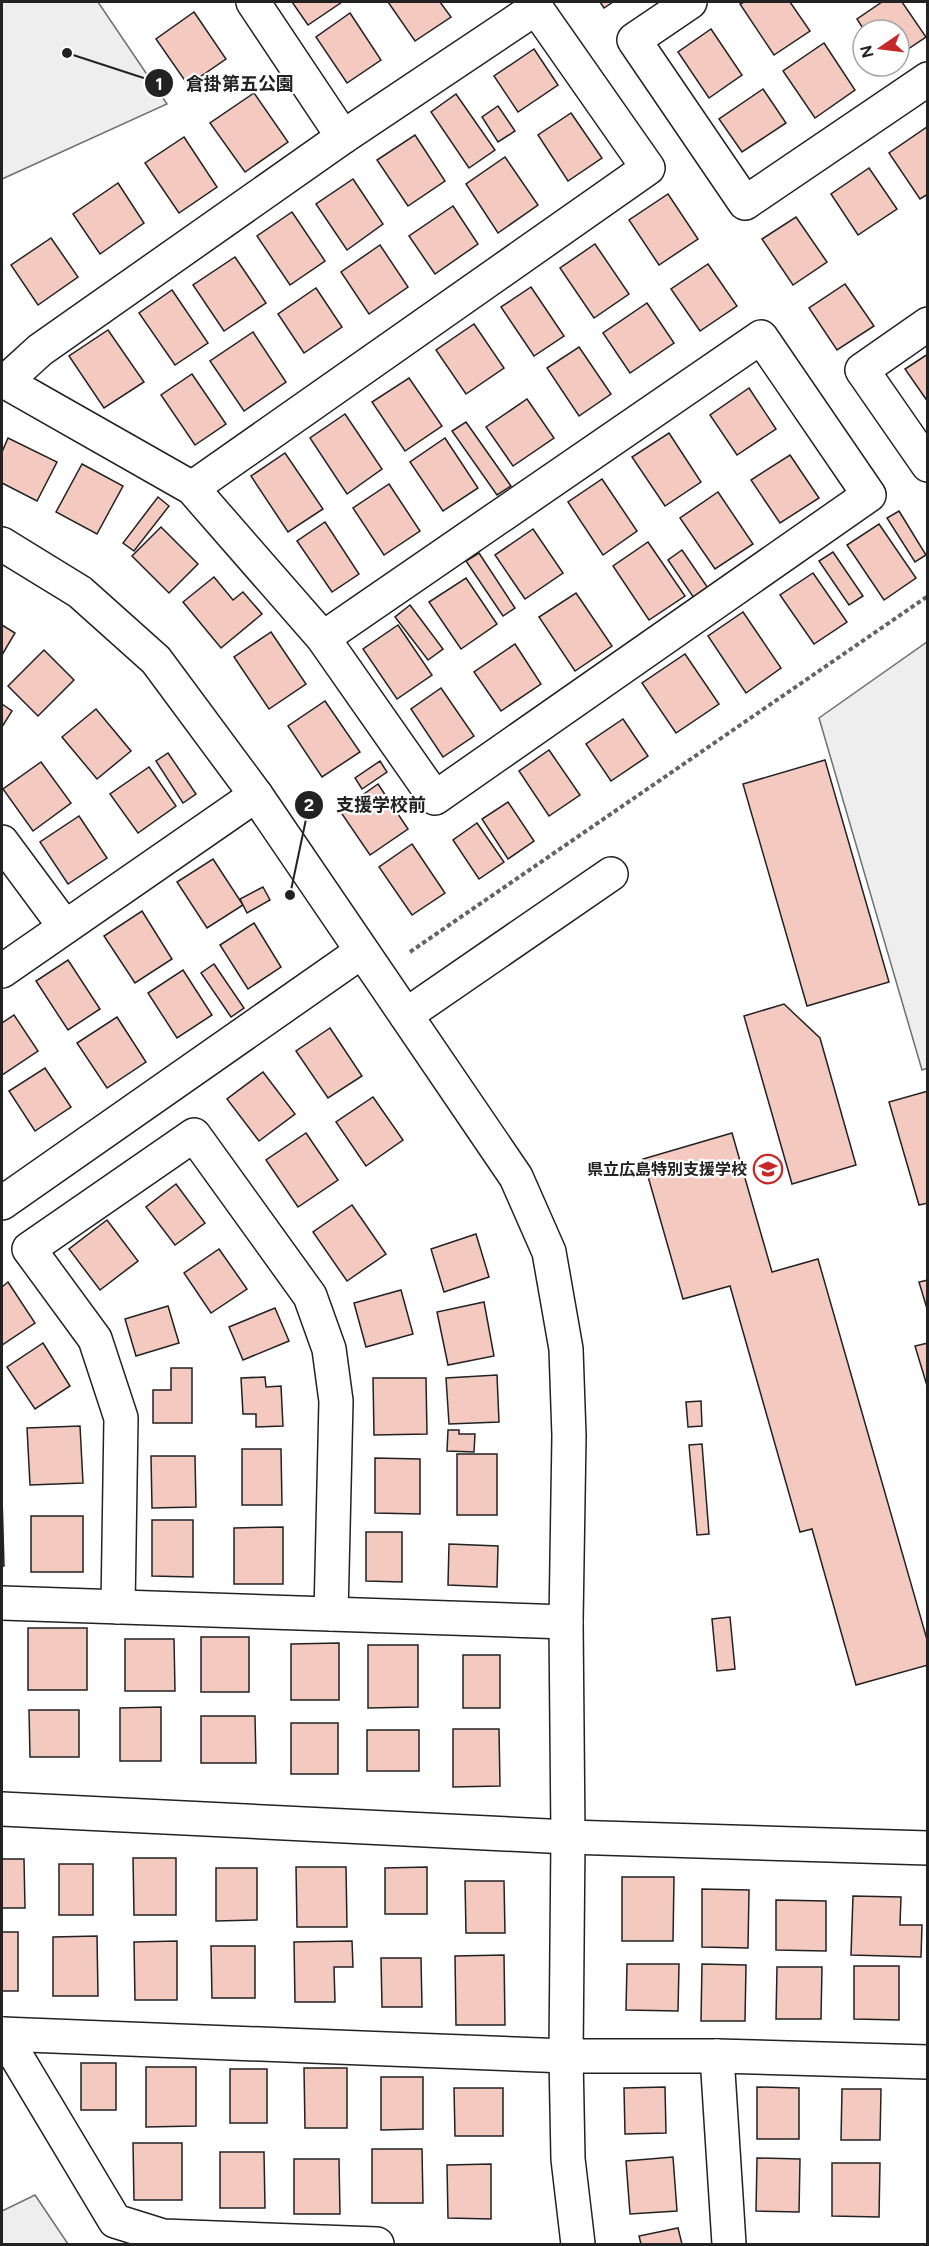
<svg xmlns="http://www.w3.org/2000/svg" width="929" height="2246" font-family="Figtree,'Noto Sans JP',sans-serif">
<rect width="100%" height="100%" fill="#fff"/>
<g fill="#eee" stroke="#6f6f6f" stroke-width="1.5">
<path d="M2,2h96l69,102 -165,75z"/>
<path d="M927,642l1,426 -6,2 -103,-352z"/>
<path d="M35,2195l33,49h-66v-33z"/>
</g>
<g fill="#f3c9c0" stroke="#222" stroke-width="1.5">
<path d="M292,2h50l-34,23z"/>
<path d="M388,2h52l11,15 -36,24z"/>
<path d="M600,2h13l-9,6z"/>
<path d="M744,2h46l20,29 -36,24 -34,-51z"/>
<path d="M882,2h20l24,35 -27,18v-25h-35l-7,-11z"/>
<path d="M194,12l32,47 -38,26 -32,-46z"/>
<path d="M350,13l31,47 -34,23 -31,-46z"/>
<path d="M711,29l31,46 -33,23 -31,-46z"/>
<path d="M824,43l31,47 -40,28 -32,-47z"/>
<path d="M534,49l24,36 -40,27 -24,-36z"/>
<path d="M763,89l23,34 -44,29 -23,-33z"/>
<path d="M254,93l34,49 -43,30 -35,-49z"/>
<path d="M456,94l39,56 -26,18 -38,-56z"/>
<path d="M498,106l17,25 -17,11 -16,-25z"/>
<path d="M571,113l31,45 -34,23 -30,-46z"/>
<path d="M927,127l1,67 -8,5 -31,-46z"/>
<path d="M415,135l30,46 -37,25 -31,-46z"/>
<path d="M184,137l33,50 -38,26 -34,-50z"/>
<path d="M505,157l33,48 -40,28 -32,-49z"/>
<path d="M869,168l28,41 -39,26 -27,-41z"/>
<path d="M353,179l30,45 -36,26 -31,-46z"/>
<path d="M118,183l26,40 -44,31 -27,-40z"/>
<path d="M668,194l30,45 -39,26 -30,-45z"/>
<path d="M453,206l25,38 -43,30 -26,-38z"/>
<path d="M292,212l33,49 -35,24 -33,-49z"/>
<path d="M796,217l31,45 -34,23 -31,-46z"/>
<path d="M51,238l27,39 -40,28 -27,-40z"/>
<path d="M595,244l34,50 -35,24 -34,-50z"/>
<path d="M380,245l28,42 -39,27 -28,-42z"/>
<path d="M235,257l31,46 -42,28 -31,-46z"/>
<path d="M708,264l29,42 -37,25 -29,-42z"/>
<path d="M845,284l29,42 -37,24 -28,-42z"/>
<path d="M531,287l33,49 -30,20 -33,-49z"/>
<path d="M316,288l26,39 -38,26 -26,-39z"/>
<path d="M172,290l36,53 -33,22 -36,-52z"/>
<path d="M647,303l27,40 -44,30 -27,-40z"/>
<path d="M474,324l30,44 -38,26 -30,-44z"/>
<path d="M108,330l36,52 -40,26 -35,-52z"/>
<path d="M253,332l33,50 -42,29 -34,-50z"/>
<path d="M579,347l32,47 -32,22 -32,-48z"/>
<path d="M928,354v48l-23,-33z"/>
<path d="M192,374l34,50 -31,21 -34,-50z"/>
<path d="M409,378l33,48 -37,25 -33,-49z"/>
<path d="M749,388l27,41 -39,26 -27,-40z"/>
<path d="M527,399l27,39 -41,28 -27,-39z"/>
<path d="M345,414l37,55 -35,25 -37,-56z"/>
<path d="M466,422l45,64 -14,9 -45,-64z"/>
<path d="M669,433l32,49 -36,24 -33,-49z"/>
<path d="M8,438l49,24 -20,39 -35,-18v-31z"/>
<path d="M445,438l33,50 -35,23 -33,-49z"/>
<path d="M285,453l38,56 -35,23 -37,-56z"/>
<path d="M790,455l29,43 -39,25 -29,-43z"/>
<path d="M82,464l41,22 -26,48 -41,-22z"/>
<path d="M602,479l35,52 -34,24 -35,-53z"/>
<path d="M389,484l31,47 -36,24 -31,-47z"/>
<path d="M718,492l35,52 -38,25 -35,-51z"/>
<path d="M158,497l11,9 -35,45 -11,-8z"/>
<path d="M899,511l27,44 -11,7 -28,-44z"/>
<path d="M325,522l34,52 -27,18 -35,-51z"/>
<path d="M879,524l37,54 -32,22 -37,-55z"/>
<path d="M161,527l37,37 -29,29 -37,-37z"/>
<path d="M533,529l30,44 -38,26 -30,-44z"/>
<path d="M648,542l37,54 -36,24 -36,-54z"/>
<path d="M682,550l28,41 -14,10 -28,-41z"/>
<path d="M833,552l30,44 -14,9 -30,-44z"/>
<path d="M479,553l36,55 -12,8 -37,-55z"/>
<path d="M813,573l34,49 -33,22 -34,-49z"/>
<path d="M214,577l19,23 10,-8 19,22 -41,34 -38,-46z"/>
<path d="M466,578l31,46 -36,25 -32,-47z"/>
<path d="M576,593l36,53 -37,25 -36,-54z"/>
<path d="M410,605l33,44 -15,11 -33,-43z"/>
<path d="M743,612l38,56 -35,25 -38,-57z"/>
<path d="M2,625l13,8 -13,22z"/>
<path d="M398,625l34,50 -35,24 -34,-50z"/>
<path d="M271,632l35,52 -37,25 -35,-52z"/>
<path d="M515,644l26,40 -40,27 -27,-39z"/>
<path d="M44,650l30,30 -36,36 -30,-30z"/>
<path d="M685,654l34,50 -43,29 -34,-50z"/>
<path d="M441,688l33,48 -31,21 -32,-48z"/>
<path d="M325,701l35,51 -38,25 -34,-51z"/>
<path d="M2,704l10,7 -10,16z"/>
<path d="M96,709l35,42 -34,28 -35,-42z"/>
<path d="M623,719l25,37 -37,25 -25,-37z"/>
<path d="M549,750l31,45 -31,21 -30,-45z"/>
<path d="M168,753l28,41 -13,9 -27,-42z"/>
<path d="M825,760l64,222 -82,24 -64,-222z"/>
<path d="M380,761l7,11 -25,17 -7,-11z"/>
<path d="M41,762l30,41 -38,28 -30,-42z"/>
<path d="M149,767l27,39 -38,27 -28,-39z"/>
<path d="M378,784l30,45 -38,26 -30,-44z"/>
<path d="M508,802l26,39 -26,18 -26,-40z"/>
<path d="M79,816l28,42 -39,26 -28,-42z"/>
<path d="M477,823l27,39 -25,17 -26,-39z"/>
<path d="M412,844l33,49 -33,22 -33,-48z"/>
<path d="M213,859l30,46 -36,23 -30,-46z"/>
<path d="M263,887l7,13 -23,13 -7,-14z"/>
<path d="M142,911l30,48 -37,24 -31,-47z"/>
<path d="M254,923l27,44 -33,22 -28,-44z"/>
<path d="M68,960l32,49 -32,21 -32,-49z"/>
<path d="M214,964l30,44 -13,9 -30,-44z"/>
<path d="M183,970l29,45 -35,23 -29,-45z"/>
<path d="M784,1004l36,34 36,127 -64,19 -48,-168z"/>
<path d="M14,1015l24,36 -36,24v-52z"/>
<path d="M117,1017l29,45 -39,26 -30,-45z"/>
<path d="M330,1028l32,48 -34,22 -32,-47z"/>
<path d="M45,1068l26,39 -36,24 -26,-40z"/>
<path d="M263,1072l32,42 -36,27 -32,-42z"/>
<path d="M928,1091v112l-9,2 -30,-103z"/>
<path d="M373,1097l30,43 -37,26 -30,-44z"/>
<path d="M306,1133l32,47 -40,27 -32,-47z"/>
<path d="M732,1133l40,139 46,-13 110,384v22l-72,20 -44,-156 -12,3 -70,-246 -47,13 -40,-140z"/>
<path d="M176,1184l29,39 -30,22 -29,-38z"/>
<path d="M352,1205l34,49 -39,27 -34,-49z"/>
<path d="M107,1220l31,41 -38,29 -31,-41z"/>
<path d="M476,1234l13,43 -45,15 -13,-43z"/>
<path d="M219,1249l28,40 -36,24 -27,-40z"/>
<path d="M928,1280v32l-9,-30z"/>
<path d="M8,1282l27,41 -33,22v-58z"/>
<path d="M401,1290l12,44 -47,13 -12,-44z"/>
<path d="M484,1302l10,54 -46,9 -11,-53z"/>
<path d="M168,1306l11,37 -43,13 -11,-37z"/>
<path d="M275,1308l14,33 -46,19 -14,-33z"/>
<path d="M43,1343l27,43 -35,23 -28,-42z"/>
<path d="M928,1343v46l-13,-43z"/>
<path d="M171,1368h21v55h-39v-33h18z"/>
<path d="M497,1375l2,47 -50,2 -3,-46z"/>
<path d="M265,1377l1,10 15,-1 2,40 -27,1v-13h-13l-2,-36z"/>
<path d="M373,1378h53l1,56 -53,1z"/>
<path d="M701,1401l1,25 -14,1 -2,-25z"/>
<path d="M80,1426l3,57 -53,2 -3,-57z"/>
<path d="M448,1430h11v4h16l-1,18 -27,-1z"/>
<path d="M702,1444l7,90 -12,1 -8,-90z"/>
<path d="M242,1449h39l1,56h-40z"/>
<rect x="457" y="1454" width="40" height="61"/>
<path d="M151,1456h44l1,51 -44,1z"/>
<path d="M375,1458l45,1v55l-45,-1z"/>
<path d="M2,1496l2,70h-2z"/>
<rect x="31" y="1516" width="52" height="56"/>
<path d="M152,1520h41v57l-41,-1z"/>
<path d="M283,1527v57h-49v-56z"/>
<path d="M366,1532h36v50l-36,-1z"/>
<path d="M449,1544l49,2 -1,41 -49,-2z"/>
<path d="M730,1617l5,52 -18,2 -5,-52z"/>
<rect x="28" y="1628" width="59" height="62"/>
<rect x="201" y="1637" width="48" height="55"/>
<path d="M125,1639h49l1,52h-50z"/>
<path d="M339,1643v57h-48v-56z"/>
<path d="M368,1645h50v62l-50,1z"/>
<rect x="463" y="1655" width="37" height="53"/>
<path d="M161,1707v54h-41v-53z"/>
<path d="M29,1710h50v47h-49z"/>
<path d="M201,1716h54l1,47h-55z"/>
<rect x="291" y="1723" width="47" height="51"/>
<path d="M453,1729h46l1,57 -47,1z"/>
<rect x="367" y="1730" width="52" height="41"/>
<path d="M133,1858h43v57h-42z"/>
<path d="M2,1859h22l1,49h-23z"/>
<rect x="59" y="1864" width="34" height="51"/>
<path d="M296,1867h50l1,60h-50z"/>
<path d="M427,1867v47h-42v-46z"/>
<path d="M216,1868h41v52l-41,1z"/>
<path d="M622,1877h52l-1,64h-51z"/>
<path d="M465,1881h39l1,52h-39z"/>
<path d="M702,1889l47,1 -1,58 -46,-1z"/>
<path d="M853,1896l48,1 -1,28h22l-1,32 -70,-2z"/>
<path d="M776,1900l50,1v50l-50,-1z"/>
<rect x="2" y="1932" width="16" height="59"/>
<path d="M97,1936l1,60h-45v-59z"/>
<path d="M177,1941v59h-42l-1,-58z"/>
<path d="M352,1941l1,26h-19l1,35h-40l-1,-60z"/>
<path d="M211,1946h44v52h-43z"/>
<path d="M504,1955l1,70h-49l-1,-69z"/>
<path d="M381,1958h40l1,49h-40z"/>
<path d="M627,1964h52l-1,47 -52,-1z"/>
<path d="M702,1964l44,1 -1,56h-44z"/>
<path d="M854,1966h45v54l-45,-1z"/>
<path d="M777,1967h45l-1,52h-45z"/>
<rect x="81" y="2063" width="35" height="47"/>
<path d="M146,2067h50v59l-50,1z"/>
<path d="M304,2068h43v60h-42z"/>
<rect x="230" y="2069" width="37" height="54"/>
<path d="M381,2077h42v52l-42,1z"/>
<path d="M665,2087l1,46 -41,1 -1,-46z"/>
<path d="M757,2087l42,1v51h-42z"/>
<path d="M454,2088h49v48h-48z"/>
<path d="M842,2089h39l-1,51h-39z"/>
<path d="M133,2143h49v57h-48z"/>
<path d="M372,2149h50l1,54h-51z"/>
<path d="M220,2152h44l1,56h-45z"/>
<path d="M673,2157l4,54 -47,3 -4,-53z"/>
<path d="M757,2158l43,1 -1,53 -43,-1z"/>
<path d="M294,2159h45l1,55h-46z"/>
<path d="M832,2163h48l-1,54 -47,-1z"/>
<path d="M491,2164v55l-43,-1 -1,-53z"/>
<path d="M678,2228l4,16h-41l-2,-8z"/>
</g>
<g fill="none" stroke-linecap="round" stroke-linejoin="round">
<g stroke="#222" stroke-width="36">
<g id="minor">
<path d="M253,2l90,135"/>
<path d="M690,2l-56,38 111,163 183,-124"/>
<path d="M928,324l-66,46 66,95"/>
<path d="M2,380l190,108 131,150 112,160 434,-303 -108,-158 -438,301"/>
<path d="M6,381l34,-31 303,-213 193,-129 112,160 -456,320"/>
<path d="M2,544l78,48 76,68 100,135 260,382 33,75 17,97 3,87 -3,186 2,215 -2,219 2,103 10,85"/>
<path d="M2,842l63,85"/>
<path d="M2,971l254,-176"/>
<path d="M406,1015l205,-141"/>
<path d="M2,1203l359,-251"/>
<path d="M2,1603l564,19"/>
<path d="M118,1607l3,-189 -26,-79 -66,-90 165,-114 116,161 19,53 7,52 -5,213"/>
<path d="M2,1809l566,28 360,11"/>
<path d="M2,2034l564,22h151l211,6"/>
<path d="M3,2034l112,187 48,15 214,8"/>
<path d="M717,2056l12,188"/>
</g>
</g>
<path stroke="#646464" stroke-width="4" stroke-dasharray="4.5 3" stroke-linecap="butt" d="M410,952l518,-356"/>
<use href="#minor" stroke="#fff" stroke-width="33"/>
</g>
<defs>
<g id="school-ring" transform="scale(1.5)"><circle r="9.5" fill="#fff" stroke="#c62828" stroke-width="1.5"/><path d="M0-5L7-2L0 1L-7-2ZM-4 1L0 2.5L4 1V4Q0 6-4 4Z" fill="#c62828"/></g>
</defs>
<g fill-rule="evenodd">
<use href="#school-ring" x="768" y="1169"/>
</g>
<g text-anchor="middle" stroke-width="4.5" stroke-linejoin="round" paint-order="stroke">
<g font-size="16" font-weight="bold" fill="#222" stroke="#fff" text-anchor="end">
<text x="747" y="1175">県立広島特別支援学校</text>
</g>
</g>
<path fill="none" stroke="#222" stroke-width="2" d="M67 53L159 83M290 895L309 805"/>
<g fill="#222" stroke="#fff" stroke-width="2">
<circle cx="67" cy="53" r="6"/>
<circle cx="290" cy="895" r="6"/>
<circle cx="159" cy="83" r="15"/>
<circle cx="309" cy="805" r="15"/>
</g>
<g font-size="18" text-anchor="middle" font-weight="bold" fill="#fff">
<text x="159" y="90">1</text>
<text x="309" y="811">2</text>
</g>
<g font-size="18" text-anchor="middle" font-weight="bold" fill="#222" stroke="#fff" stroke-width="4.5" stroke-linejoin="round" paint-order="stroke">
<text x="240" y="90">倉掛第五公園</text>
<text x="381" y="811">支援学校前</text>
</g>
<rect width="929" height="2246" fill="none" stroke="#222222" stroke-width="6"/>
<g transform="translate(881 48) rotate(256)"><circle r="28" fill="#ffffff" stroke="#a7a7a7" stroke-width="1.5"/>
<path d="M0-4.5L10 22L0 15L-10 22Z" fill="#c62828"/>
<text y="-9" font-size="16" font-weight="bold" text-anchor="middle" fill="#222222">N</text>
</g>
</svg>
